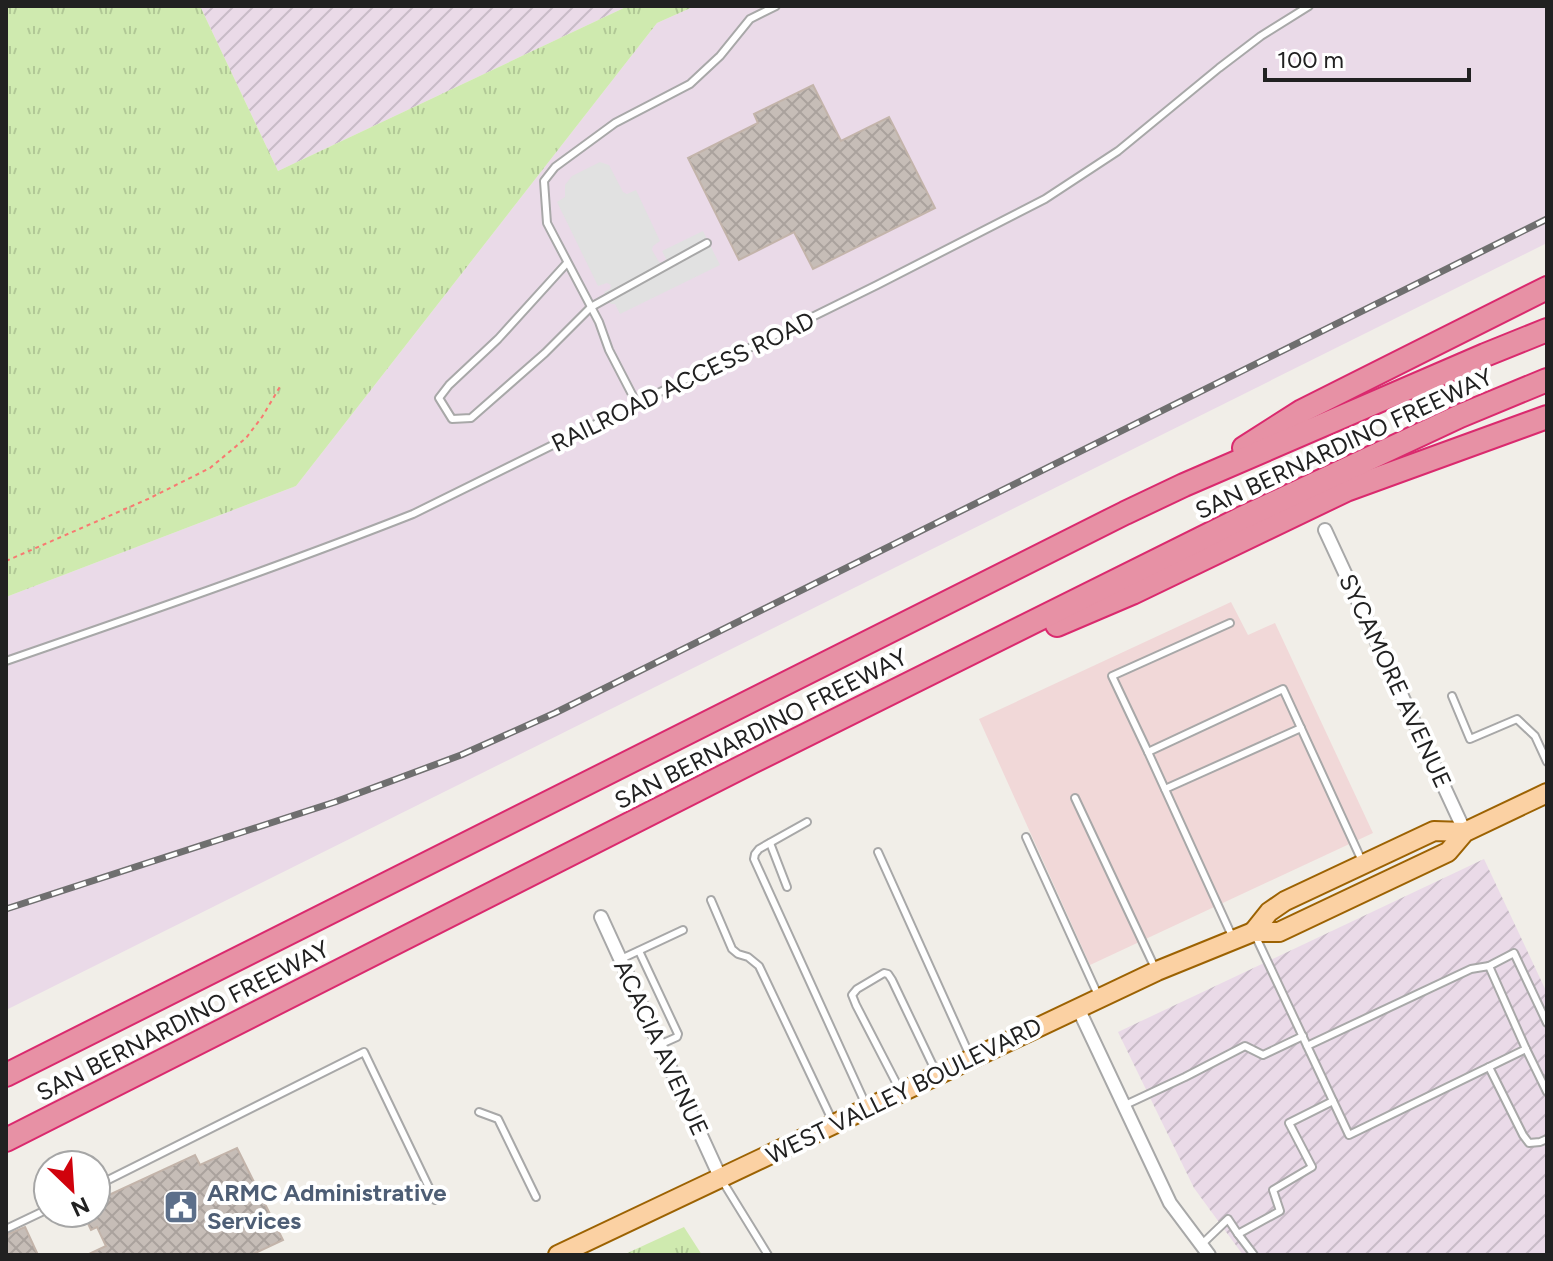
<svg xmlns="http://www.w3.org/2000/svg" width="1553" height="1261" font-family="Figtree,sans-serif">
<defs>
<pattern id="industrial-furrows" width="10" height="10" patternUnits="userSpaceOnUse" patternTransform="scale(2)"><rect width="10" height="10" fill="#eadae8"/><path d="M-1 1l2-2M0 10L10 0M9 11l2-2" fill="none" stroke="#c8bbc7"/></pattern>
<pattern id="grass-tufts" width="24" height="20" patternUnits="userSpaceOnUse" patternTransform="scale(2)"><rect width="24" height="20" fill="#cfeaaf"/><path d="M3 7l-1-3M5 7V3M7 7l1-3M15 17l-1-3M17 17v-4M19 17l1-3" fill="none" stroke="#b1c896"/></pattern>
<pattern id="building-cross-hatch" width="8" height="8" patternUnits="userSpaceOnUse" patternTransform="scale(2)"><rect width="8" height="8" fill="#c6bdb7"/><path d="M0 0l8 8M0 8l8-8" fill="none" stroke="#aaa29d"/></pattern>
</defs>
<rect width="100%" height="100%" fill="#f1eee8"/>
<path fill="#f1d8d8" d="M1231,602l17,33 27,-12 98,210 -283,132 -111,-246z"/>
<g fill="url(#industrial-furrows)">
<path d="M200,6h428l-350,165z"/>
<path d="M1484,859l63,134v262h-304l-49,-67 -76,-156z"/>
</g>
<path fill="#eadae8" d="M695,6h852v237l-1541,767v-413l290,-111 361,-463z"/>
<g fill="url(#grass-tufts)">
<path d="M6,6h194l78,165 350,-165h67l-38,17 -361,463 -290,111z"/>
<path d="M684,1227l18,28h-79z"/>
</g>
<path fill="#e1e1e1" d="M600,162l9,3 14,27 4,2 9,-4 24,51 -7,5 -1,4 7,12 5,2 2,-5 -4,-8 41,-20 17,34 -100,49 -5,-10h-4l-7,-12 6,-3 1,-4 -4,-2 -9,3 -41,-84 8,-5v-12l7,-9z"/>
<g fill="url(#building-cross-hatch)" stroke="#c3b4aa" stroke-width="2">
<path d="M813,85l28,56 48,-24 46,91 -122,61 -19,-37 -55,28 -51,-102 70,-35 -4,-9z"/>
<path d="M237,1148l46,92 -32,15h-164l19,-9 -9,-19 -6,3 -8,-17h13v-12l99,-46 5,10z"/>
<path d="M25,1227l13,28h-32v-20z"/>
</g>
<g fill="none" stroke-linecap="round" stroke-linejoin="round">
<g stroke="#a8a8a8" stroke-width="10">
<g id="lane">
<path d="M567,263l-69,76 -49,46 -10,13 13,21 19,-1 74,-65 46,-46 116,-64"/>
<path d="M637,404l-28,-54 -10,-28 -52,-99 -3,-42 11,-14 60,-44 75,-39 30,-28 30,-37 26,-13"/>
<path d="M6,661c136,-47 272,-94 407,-147l464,-229 168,-86 73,-48 101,-83 42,-32 48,-30"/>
<path d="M1452,696l18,43 47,-20 18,17 12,26"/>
<path d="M1148,752l-36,-76 118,-53"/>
<path d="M1165,789l136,-61"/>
<path d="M1075,798l80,170"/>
<path d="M807,822l-48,27 -4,5 -1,5 112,246"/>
<path d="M1026,837l72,158"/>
<path d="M770,843l17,44"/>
<path d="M878,852l92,204"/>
<path d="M711,900l21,49 6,5 10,3 11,9 74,156"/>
<path d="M1255,935l94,200 177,-86 -37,-83 -18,3 -164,77"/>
<path d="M1232,936l-84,-184 135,-63 79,172"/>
<path d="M639,951l39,83 -1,3 -18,8"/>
<path d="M621,959l62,-29"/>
<path d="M1489,966l25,-13 33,70"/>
<path d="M1526,1049l21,43"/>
<path d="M1489,1067l34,68 6,8 11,-1 7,-3"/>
<path d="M901,1092l-45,-87 -4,-10 5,-6 27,-16 4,1 4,6 44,92"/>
<path d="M1123,1106l62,-29 60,-31 18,9 40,-19"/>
<path d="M479,1112l19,7 38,78"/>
<path d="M723,1182l45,73"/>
<path d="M96,1186l268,-134 71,148"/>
<path d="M6,1229l42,-20"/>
<path d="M1238,1234l16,21"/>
<path d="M1201,1245l27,-26 10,15 42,-23 -7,-21 39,-23 -23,-44 44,-22"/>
</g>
</g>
<g stroke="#a8a8a8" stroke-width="16">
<g id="street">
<path d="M1325,530l140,302"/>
<path d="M601,917l120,262"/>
<path d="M1078,1008l92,195 39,52"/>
</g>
</g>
<g stroke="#9c6202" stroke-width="22">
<g id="primary">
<path d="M1253,932l16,-20 16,-11 149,-70 31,1"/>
<path d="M558,1255l599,-284 96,-39h26l169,-80 17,-20 82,-39"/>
</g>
</g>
<g stroke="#da2a6e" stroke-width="26">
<g id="highway">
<path d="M1244,448l58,-37 245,-123"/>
<path d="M1057,625l75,-32 214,-103 201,-73"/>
<path d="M6,1075l1119,-562 59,-28 301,-130 62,-25"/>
<path d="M6,1140l746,-378 488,-243 220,-103 87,-36"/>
</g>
</g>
<path stroke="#f87971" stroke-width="2" stroke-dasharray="4 4" stroke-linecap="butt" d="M6,561l142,-62 62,-31 36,-30 16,-21 19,-32"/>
<use href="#lane" stroke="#fff" stroke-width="6"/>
<use href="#street" stroke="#fff" stroke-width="12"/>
<use href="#primary" stroke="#fbd1a3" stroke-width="18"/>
<use href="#highway" stroke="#e791a5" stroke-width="22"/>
<g stroke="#6f6f6f" stroke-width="7">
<path id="rail" d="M6,909l329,-107 126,-47 94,-42 992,-494"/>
</g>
<use href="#rail" stroke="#fff" stroke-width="4" stroke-dasharray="12" stroke-linecap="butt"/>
</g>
<defs>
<g id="civic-square" transform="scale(1.8)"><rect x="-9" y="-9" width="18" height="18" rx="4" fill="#5c6f8a" stroke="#fff"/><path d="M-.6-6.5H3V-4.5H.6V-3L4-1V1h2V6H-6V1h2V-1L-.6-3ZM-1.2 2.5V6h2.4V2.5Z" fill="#fff"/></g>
</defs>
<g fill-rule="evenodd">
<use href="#civic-square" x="181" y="1207"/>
</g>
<g text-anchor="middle" stroke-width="8" stroke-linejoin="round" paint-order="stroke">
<g font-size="24" fill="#212121" stroke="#fff">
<text transform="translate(683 382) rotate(-26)" y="8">RAILROAD ACCESS ROAD</text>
<text transform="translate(1344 444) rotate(-25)" y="8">SAN BERNARDINO FREEWAY</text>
<text transform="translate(1395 681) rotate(65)" y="8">SYCAMORE AVENUE</text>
<text transform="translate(761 729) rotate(-27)" y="8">SAN BERNARDINO FREEWAY</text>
<text transform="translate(183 1021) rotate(-27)" y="8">SAN BERNARDINO FREEWAY</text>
<text transform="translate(661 1048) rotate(65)" y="8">ACACIA AVENUE</text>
<text transform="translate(904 1091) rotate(-26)" y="8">WEST VALLEY BOULEVARD</text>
</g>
<g font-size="24" font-weight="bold" fill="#4e5e75" stroke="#fff" text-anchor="start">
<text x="207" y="1201">ARMC Administrative<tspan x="207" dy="28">Services</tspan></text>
</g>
</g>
<rect width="1553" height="1261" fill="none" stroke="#212121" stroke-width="16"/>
<g transform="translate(72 1189) rotate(155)"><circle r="38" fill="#ffffff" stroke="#a6a6a6" stroke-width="2"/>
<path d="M0-6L14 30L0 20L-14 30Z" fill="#d0020c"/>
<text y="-12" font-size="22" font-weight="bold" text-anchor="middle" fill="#212121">N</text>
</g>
<path d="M1265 68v12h204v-12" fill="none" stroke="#212121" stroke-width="4"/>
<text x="1277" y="68" font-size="24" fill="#212121" stroke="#ffffff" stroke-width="6" paint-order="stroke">100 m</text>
</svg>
